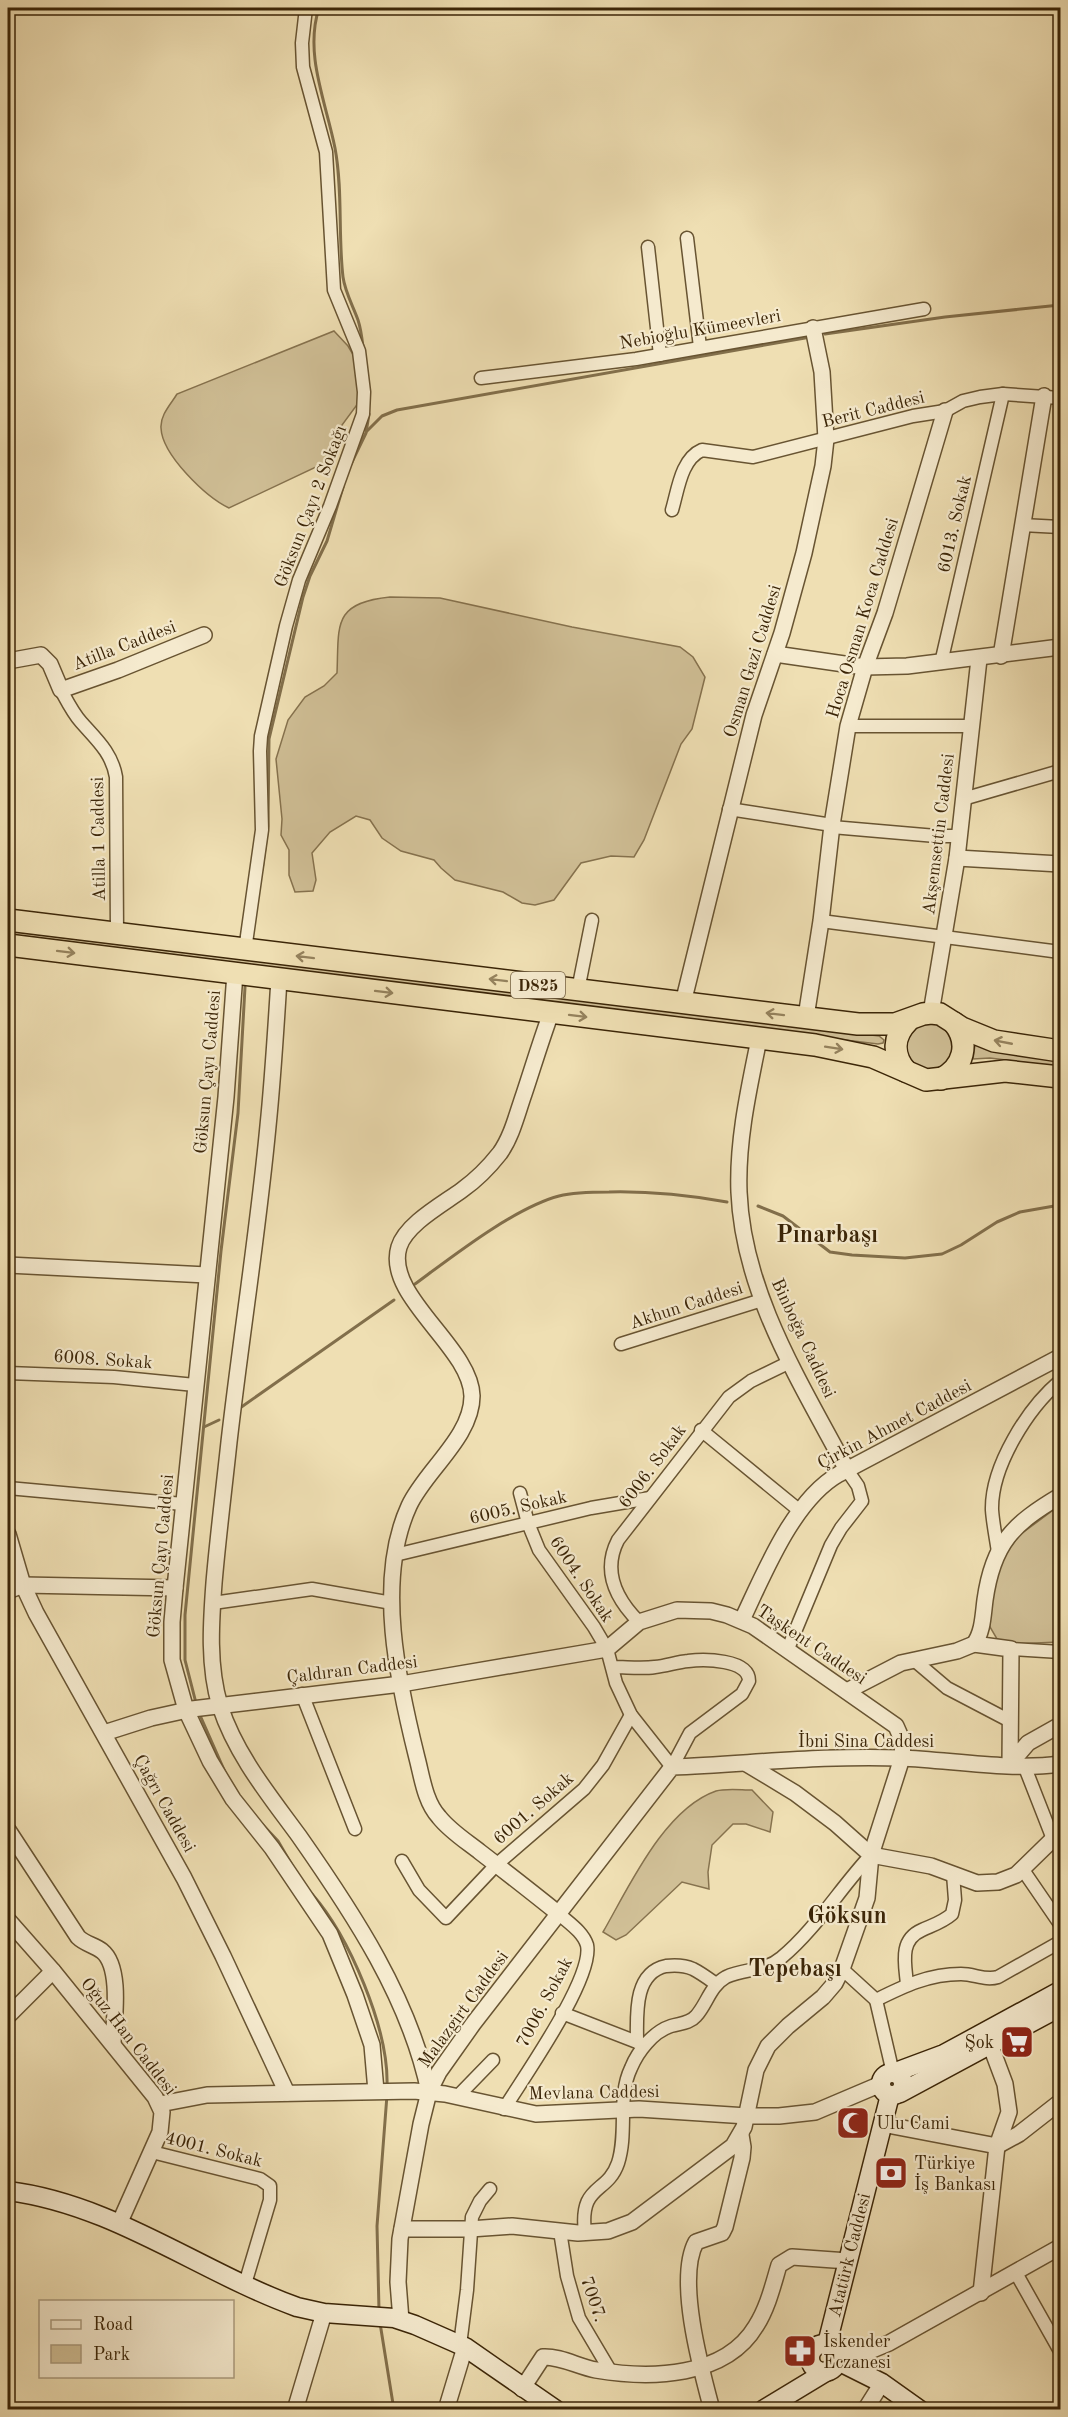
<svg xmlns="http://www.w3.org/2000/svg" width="1068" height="2417" font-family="'Old Standard TT',serif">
<rect width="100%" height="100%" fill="#efdfb3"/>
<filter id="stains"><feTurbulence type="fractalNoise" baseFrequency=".00333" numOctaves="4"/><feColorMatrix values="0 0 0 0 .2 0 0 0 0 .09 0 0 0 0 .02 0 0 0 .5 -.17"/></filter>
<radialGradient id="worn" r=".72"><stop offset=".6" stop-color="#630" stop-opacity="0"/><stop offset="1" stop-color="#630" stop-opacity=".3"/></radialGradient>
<g fill="#d0bf96" stroke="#86724e" stroke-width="1.5">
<path d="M334,331l14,15 10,17 1,39 -17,23 -9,34 -104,49c-23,-11 -67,-53 -68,-80 -1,-13 10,-24 16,-34z"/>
<path d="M390,597l50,1 132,29 108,20 13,10 12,20 -13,52 -11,15 -37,96 -10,17 -23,-1 -30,7 -27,37 -19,5 -13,-2 -19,-11 -48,-12 -14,-12 -7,-8 -33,-9 -19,-13 -12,-18 -14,-4 -26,16 -18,21 4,27 -3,11 -18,1 -6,-17v-25l-8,-15 1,-16 -6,-60 12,-39 17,-23 19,-11 13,-13c2,-48 -5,-70 53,-76z"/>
<path d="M8,927l871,109 5,4 -1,3 -5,1 -870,-107z"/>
<circle cx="930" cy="1047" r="24"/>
<path d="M975,1045l85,13v9l-70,-9 -17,1z"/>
<path d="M1060,1505v137l-52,2 -11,-5 -7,-12 -2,-14 14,-57 19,-22z"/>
<path d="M752,1790l21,22 -3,20 -24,-8h-13l-21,21 -4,27 1,17 -27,-7 -56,53 -10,5 -13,-8c26,-45 61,-123 113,-141 10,-3 25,-1 36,-1z"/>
</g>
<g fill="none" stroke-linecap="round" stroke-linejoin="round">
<g stroke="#826f4b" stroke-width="3">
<path d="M319,8c-15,46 7,94 16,140 8,43 3,86 8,129 2,15 10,29 15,43 3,9 4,18 5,27"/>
<path d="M825,334l120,-17 115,-12"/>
<path d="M367,431l15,-15 15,-6 408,-72"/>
<path d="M351,464l15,-31 3,-19"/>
<path d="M262,870l6,-44 1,-87 34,-142 7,-21 17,-35 16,-54"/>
<path d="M758,1206l25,10 47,36 22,3 53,3 37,-4 19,-9 36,-23 23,-10 40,-7"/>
<path d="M415,1284c38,-28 99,-76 144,-88 16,-4 34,-4 50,-4 40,-1 78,3 118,10"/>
<path d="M240,1408l154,-108"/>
<path d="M204,1427l15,-7"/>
<path d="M196,1703l-11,-43v-45l36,-364 17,-138 7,-126"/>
<path d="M199,1713l26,59"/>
<path d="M262,1824l16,17 18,31"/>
<path d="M312,1894c37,42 77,135 75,192"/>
<path d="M379,2310l-2,-84 10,-131"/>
<path d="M380,2323l14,87"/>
</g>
<g stroke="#685432" stroke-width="15">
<g id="minor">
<path d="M687,238l13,109"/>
<path d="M648,247l12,108"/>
<path d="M481,378l155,-19 288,-50"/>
<path d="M672,510c6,-20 9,-51 30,-60l51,7 160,-41 32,-5 18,-10 17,-4 23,-3 57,4"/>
<path d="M1022,525l38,2"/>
<path d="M941,663l62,-269"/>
<path d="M61,690c6,11 12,23 20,32 16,18 31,31 35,55l1,157"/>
<path d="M848,726h124"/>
<path d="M963,799l97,-28"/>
<path d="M729,809l103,16"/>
<path d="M832,827l104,9h23"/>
<path d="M821,921l239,31"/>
<path d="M245,950l17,-120 -2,-79 1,-15 25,-110 13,-46 31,-74 33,-92 1,-22 -5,-41 -25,-61 -8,-138 -23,-85 -1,-24 4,-35"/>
<path d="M578,990l14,-70"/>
<path d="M621,1344l141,-44"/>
<path d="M8,1373l106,4 81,8"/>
<path d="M701,1430l99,81"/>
<path d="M8,1488l175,16"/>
<path d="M520,1493l8,30 11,27 55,77 13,22 9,34 15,32 41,52 18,-34 52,-39 7,-13c0,-22 -45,-22 -61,-20 -11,1 -22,5 -33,6 -14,2 -28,0 -42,0"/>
<path d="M998,1552c-2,-14 -5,-28 -6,-42 -1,-44 36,-102 68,-129"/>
<path d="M395,1555l196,-47 59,-10"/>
<path d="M213,1603l99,-14 80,14"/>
<path d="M639,1622c-23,-23 -37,-51 -21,-82l111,-143 22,-16 39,-19"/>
<path d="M1011,1649l49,3"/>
<path d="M787,1651l44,-106 10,-17 21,-27 -4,-15 -11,-16"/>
<path d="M914,1660l33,28 63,33"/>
<path d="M302,1694l53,135"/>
<path d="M1024,1765l29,74"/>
<path d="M402,1861l17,29 27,28 50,-53 88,-76 19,-24 28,-50"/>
<path d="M1023,1870l37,54"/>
<path d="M842,1969l34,31c28,-14 53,-26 85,-26 14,0 24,7 37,3l62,-35"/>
<path d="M907,1984c-2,-21 -8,-44 15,-54 11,-5 21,-8 30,-16l3,-14 -2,-26"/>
<path d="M876,2000l17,73"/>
<path d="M562,2013l80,31"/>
<path d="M637,2042c0,-26 -4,-69 29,-76 9,-1 18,-1 27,3 8,4 16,10 23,15"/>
<path d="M458,2096l35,-36"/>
<path d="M504,2109c19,-31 90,-131 83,-164 -4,-13 -18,-22 -28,-31"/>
<path d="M152,2152l108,27 10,7v14l-25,84"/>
<path d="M560,2231l7,45 12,42 32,54"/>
<path d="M585,2233c-6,-50 22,-38 33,-70 10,-31 -1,-66 13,-95 7,-17 22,-36 40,-42 9,-3 18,-2 25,-10 11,-12 14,-30 30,-39 18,-9 39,-5 55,-19 35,-29 59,-70 90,-103"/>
<path d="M1016,2273l44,78"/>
<path d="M460,2345l7,-55 5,-73 8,-16 10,-12"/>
</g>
</g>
<g stroke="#685432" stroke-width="18">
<g id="tertiary">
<path d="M775,654l90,13 42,-1 153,-19"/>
<path d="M1001,656l43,-260"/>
<path d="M8,661l33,-6 9,9 11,26 57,-20 86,-35"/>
<path d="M957,858l103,6"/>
<path d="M235,973l-9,124 -51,491 -3,34v38l14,50 24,51 23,38 39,49 58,86 25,61 17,50 4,46"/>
<path d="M279,979c-3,49 -6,98 -11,147 -10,106 -27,211 -39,316 -5,47 -11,94 -15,141 -3,40 -6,83 6,123 16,49 49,89 79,130 54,77 111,163 130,256"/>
<path d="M683,1003l71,-288 28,-82 22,-80 19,-87 3,-27 -4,-67 -9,-44"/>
<path d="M551,1013c-10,27 -18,54 -27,81 -7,20 -12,42 -24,59 -11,14 -24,27 -38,37 -19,14 -56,34 -63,57 -15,49 72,100 73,149 0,41 -47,75 -63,110 -34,74 -11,176 8,252 5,19 8,44 22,59 11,14 27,24 41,35 26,20 53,41 79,62"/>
<path d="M931,1013l26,-155 22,-199"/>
<path d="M806,1017l15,-96 11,-96 16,-99 17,-59 20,-54 60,-202"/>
<path d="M759,1039c-10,49 -22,102 -20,153 4,101 62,191 108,278"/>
<path d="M8,1265l199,10"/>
<path d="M8,1534l15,51 13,28 148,265 39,78 64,137"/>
<path d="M8,1591l15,-6 152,3"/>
<path d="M742,1620c22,-46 51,-120 97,-146l221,-117"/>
<path d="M974,1644l37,5 -1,115 18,-21 32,-18"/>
<path d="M847,1691l54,-28 56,-12 17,-7c9,-12 9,-29 11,-44 8,-57 28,-76 75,-104"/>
<path d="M104,1733l47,-15 41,-9 209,-25 206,-35 32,-27 38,-12 34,1 16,4 26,11 143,100 7,16 -1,16 -31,97 -4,43 -25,71 -7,14 -12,14 -35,29 -20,20 -12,24 -12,57 -11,19 -101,76 -24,9 -30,2 -66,-7 -42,3h-68"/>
<path d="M747,1764l48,29 40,30 36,32 60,11 46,17 21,-1 18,-7 37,-36 7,-4"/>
<path d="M8,1830l70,107c7,7 16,8 24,14 20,16 12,69 11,92"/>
<path d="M8,1920l45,51 102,126 7,15 -2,20 -41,92"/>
<path d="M8,2016l45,-45"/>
<path d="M160,2104l47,-9 207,-4 31,3 91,20 103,-5 108,7h32l36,-4 66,-28"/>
<path d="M882,2124l115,22 22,-12 41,-32"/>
<path d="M981,2293l16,-147 12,-34 -4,-28 -15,-40"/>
<path d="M401,2320l-3,-38 2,-43 21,-115 8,-32 10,-20 34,-48 199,-257c76,-3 152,-12 229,-9 50,2 110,13 159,6"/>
<path d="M838,2357l27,-4 24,-10 171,-96"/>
<path d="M522,2389l21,-32c17,-1 36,10 53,13 54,9 129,8 160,-44 12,-19 17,-41 23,-61l13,-8 56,4"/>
<path d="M295,2410l29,-97"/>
<path d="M446,2410l19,-63"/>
<path d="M712,2410c-11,-41 -36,-131 -16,-168l26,-9 3,-6 17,-69 1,-11 -2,-12"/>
<path d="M865,2410l17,-27"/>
</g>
</g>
<g stroke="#3b2507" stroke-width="21">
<g id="secondary">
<circle cx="892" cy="2084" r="11"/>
<path d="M893,2073l51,-19 116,-63"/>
<path d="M900,2093l160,-86"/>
<path d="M8,2191c105,13 192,81 289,116l27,6 70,5 21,7 50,22 91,63"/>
<path d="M827,2344l63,-249"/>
<circle cx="824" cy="2358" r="14"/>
<path d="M838,2361l44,22 38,27"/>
<path d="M763,2410l66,-40"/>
</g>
</g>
<g stroke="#3b2507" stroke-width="24">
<g id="trunk">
<path d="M8,920l850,104h37l28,-10 8,-1 9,1 22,14 32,13 66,10"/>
<path d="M8,945l807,100 58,12 53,23 79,-9 55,6"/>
<path d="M906,1071c-14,-16 -13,-35 2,-50"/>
<path d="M941,1079c23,-12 29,-36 13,-56"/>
</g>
</g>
<use href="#minor" stroke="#f5eace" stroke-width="12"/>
<use href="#tertiary" stroke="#f5eace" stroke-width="15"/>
<use href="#secondary" stroke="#f5eace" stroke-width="18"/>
<use href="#trunk" stroke="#efdfb3" stroke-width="21"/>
</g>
<defs><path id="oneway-shaft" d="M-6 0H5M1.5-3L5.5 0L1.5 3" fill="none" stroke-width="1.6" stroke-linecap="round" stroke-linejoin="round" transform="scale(1.5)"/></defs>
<g stroke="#95825d">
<use href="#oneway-shaft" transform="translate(66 952) rotate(7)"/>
<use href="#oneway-shaft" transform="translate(305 957) rotate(-173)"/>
<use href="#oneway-shaft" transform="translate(498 980) rotate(-173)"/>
<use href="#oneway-shaft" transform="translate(384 992) rotate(7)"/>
<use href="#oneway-shaft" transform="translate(775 1014) rotate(-173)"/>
<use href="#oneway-shaft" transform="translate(578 1016) rotate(7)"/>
<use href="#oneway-shaft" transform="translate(1003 1042) rotate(-169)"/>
<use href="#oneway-shaft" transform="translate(834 1048) rotate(9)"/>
</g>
<defs>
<g id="supermarket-square" transform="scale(1.725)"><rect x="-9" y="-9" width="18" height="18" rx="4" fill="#8f2418" stroke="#f5eace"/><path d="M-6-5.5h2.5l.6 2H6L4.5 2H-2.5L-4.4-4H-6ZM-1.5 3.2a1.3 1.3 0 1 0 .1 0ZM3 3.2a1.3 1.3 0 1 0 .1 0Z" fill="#fff"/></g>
<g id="mosque-square" transform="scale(1.725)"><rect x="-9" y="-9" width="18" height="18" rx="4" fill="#8f2418" stroke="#f5eace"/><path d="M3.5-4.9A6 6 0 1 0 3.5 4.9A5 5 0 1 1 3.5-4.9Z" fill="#fff"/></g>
<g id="bank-square" transform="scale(1.725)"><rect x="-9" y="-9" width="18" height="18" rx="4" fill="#8f2418" stroke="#f5eace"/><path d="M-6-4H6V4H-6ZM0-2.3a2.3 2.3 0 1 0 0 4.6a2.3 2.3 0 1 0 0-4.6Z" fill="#fff"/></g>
<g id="pharmacy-square" transform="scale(1.725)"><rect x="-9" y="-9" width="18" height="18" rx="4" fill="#8f2418" stroke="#f5eace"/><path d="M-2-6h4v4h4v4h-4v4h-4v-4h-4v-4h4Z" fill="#fff"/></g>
</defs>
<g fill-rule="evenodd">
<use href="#supermarket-square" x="1017" y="2042"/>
<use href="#mosque-square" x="853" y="2123"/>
<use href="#bank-square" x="891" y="2173"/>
<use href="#pharmacy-square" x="800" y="2351"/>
</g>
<g text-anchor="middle" stroke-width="4.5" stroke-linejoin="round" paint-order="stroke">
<rect fill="#f5eace" stroke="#736043" stroke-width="1.5" x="511" y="972" width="54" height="26" rx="4.5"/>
<g font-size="16" font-weight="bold" fill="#3b2507">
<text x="538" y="991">D825</text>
</g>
<g font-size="18" fill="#3b2507" stroke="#f5eace">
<text transform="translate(700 329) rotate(-10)" y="6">Nebioğlu Kümeevleri</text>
<text transform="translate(873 409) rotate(-14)" y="6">Berit Caddesi</text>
<text transform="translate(310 506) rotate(-69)" y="6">Göksun Çayı 2 Sokağı</text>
<text transform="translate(954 524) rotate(-77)" y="6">6013. Sokak</text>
<text transform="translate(862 618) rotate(-73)" y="6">Hoca Osman Koca Caddesi</text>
<text transform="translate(124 645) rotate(-21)" y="6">Atilla Caddesi</text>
<text transform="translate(752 661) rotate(-73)" y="6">Osman Gazi Caddesi</text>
<text transform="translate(938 834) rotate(-83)" y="6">Akşemsettin Caddesi</text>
<text transform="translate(98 839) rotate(-91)" y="6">Atilla 1 Caddesi</text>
<text transform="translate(207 1072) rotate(-85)" y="6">Göksun Çayı Caddesi</text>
<text transform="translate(686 1305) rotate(-18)" y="6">Akhun Caddesi</text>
<text transform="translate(804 1338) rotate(65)" y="6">Binboğa Caddesi</text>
<text transform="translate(103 1359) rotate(4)" y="6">6008. Sokak</text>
<text transform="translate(894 1424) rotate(-28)" y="6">Çirkin Ahmet Caddesi</text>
<text transform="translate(652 1466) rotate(-53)" y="6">6006. Sokak</text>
<text transform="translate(518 1507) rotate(-13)" y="6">6005. Sokak</text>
<text transform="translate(160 1556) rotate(-85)" y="6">Göksun Çayı Caddesi</text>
<text transform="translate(582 1579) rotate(56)" y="6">6004. Sokak</text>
<text transform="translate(812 1644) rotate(34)" y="6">Taşkent Caddesi</text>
<text transform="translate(352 1669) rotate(-7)" y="6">Çaldıran Caddesi</text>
<text x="866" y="1747">İbni Sina Caddesi</text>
<text transform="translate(165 1803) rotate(61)" y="6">Çağrı Caddesi</text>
<text transform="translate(533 1808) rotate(-41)" y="6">6001. Sokak</text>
<text transform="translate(544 2002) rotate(-62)" y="6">7006. Sokak</text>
<text transform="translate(463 2009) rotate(-54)" y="6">Malazgirt Caddesi</text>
<text transform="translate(129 2036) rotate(52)" y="6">Oğuz Han Caddesi</text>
<text transform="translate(594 2092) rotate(-1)" y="6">Mevlana Caddesi</text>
<text transform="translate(214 2149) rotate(14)" y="6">4001. Sokak</text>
<text transform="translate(849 2255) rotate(-76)" y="6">Atatürk Caddesi</text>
<text transform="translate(594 2299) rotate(71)" y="6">7007.</text>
</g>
<g font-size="18" fill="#3b2507" stroke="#f5eace" text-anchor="start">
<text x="994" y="2048" text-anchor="end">Şok</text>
<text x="876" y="2129">Ulu Cami</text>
<text x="914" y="2169">Türkiye<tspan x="914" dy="21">İş Bankası</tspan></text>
<text x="823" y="2347">İskender<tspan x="823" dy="21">Eczanesi</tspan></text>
</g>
<g font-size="24" font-weight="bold" fill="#3b2507" stroke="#f5eace">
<text x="827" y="1242">Pınarbaşı</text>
<text x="847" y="1923">Göksun</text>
<text x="795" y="1976">Tepebaşı</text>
</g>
</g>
<rect width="1068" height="2417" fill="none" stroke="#efdfb3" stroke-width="30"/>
<rect x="9" y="9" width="1050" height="2399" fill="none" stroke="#3b2507" stroke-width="3"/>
<rect x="15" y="15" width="1038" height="2387" fill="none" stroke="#3b2507" stroke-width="1.5"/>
<rect x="39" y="2300" width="195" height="78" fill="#f5eace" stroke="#ab9b7e" stroke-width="1.5"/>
<rect x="51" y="2320" width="30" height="9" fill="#f5eace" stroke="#ab9b7e" stroke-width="1.5"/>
<text x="93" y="2330" font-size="18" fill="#3b2507">Road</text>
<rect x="51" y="2345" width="30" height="18" fill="#d0bf96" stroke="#ab9b7e" stroke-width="1.5"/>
<text x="93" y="2360" font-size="18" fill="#3b2507">Park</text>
<rect width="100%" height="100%" filter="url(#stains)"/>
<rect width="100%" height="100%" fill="url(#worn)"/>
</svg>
